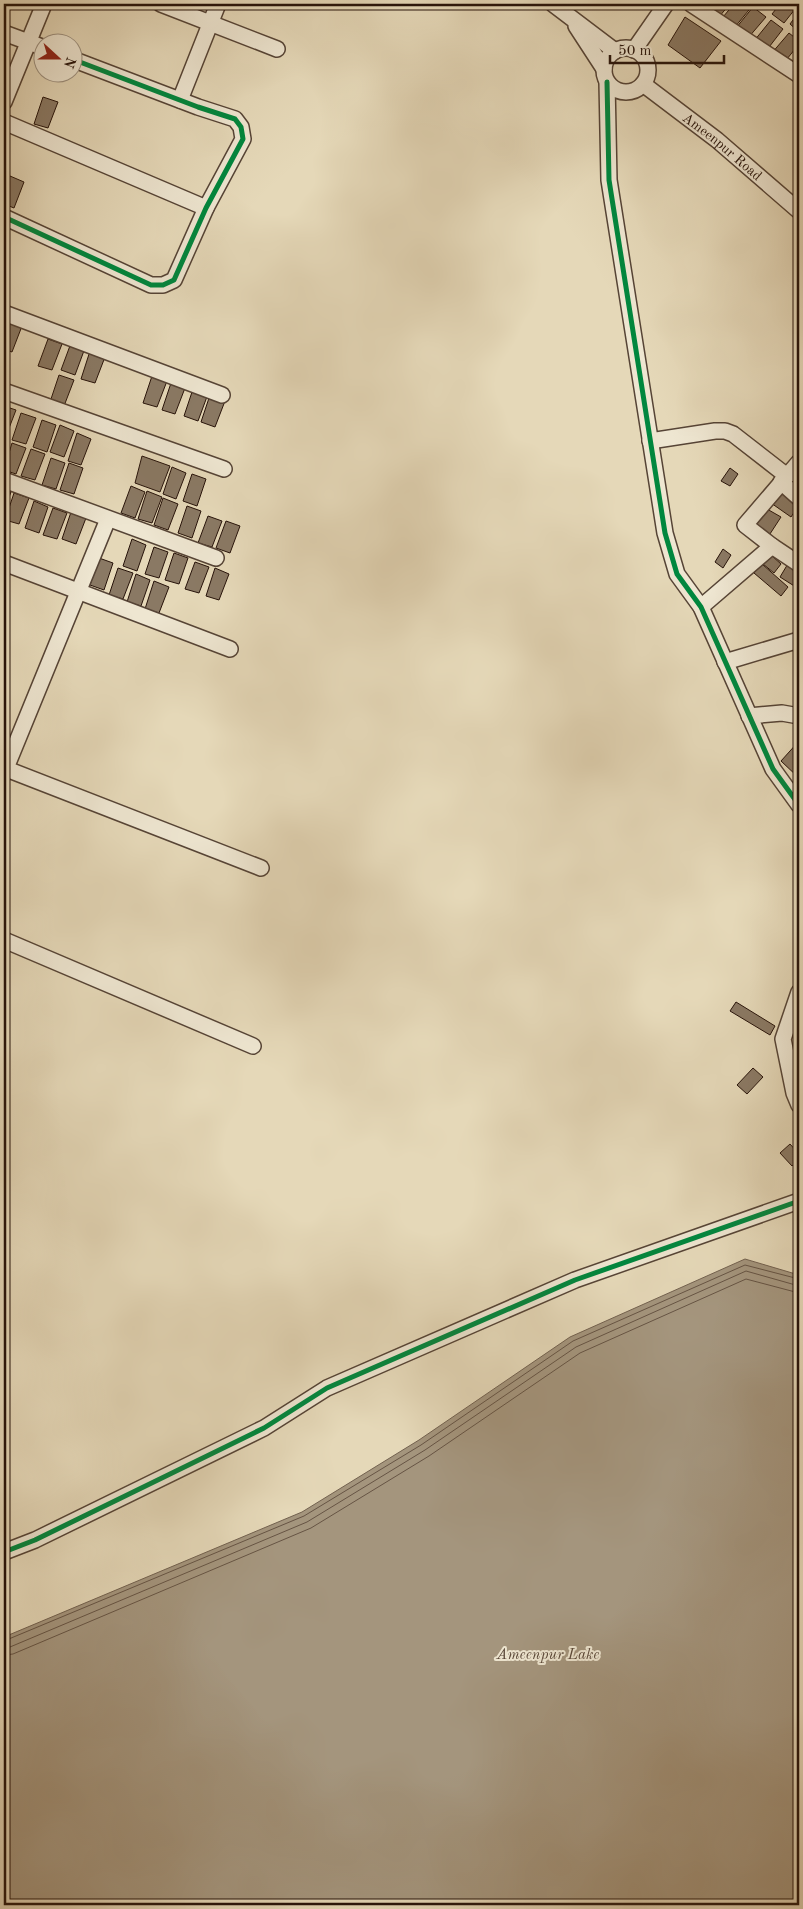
<svg xmlns="http://www.w3.org/2000/svg" width="803" height="1909" font-family="'Old Standard TT',serif">
<rect width="100%" height="100%" fill="#e5d8b8"/>
<filter id="stains"><feTurbulence type="fractalNoise" baseFrequency=".004" numOctaves="4"/><feColorMatrix values="0 0 0 0 .2 0 0 0 0 .09 0 0 0 0 .02 0 0 0 .5 -.17"/></filter>
<radialGradient id="worn" r=".72"><stop offset=".6" stop-color="#630" stop-opacity="0"/><stop offset="1" stop-color="#630" stop-opacity=".3"/></radialGradient>
<path fill="#a4957d" stroke="#72614f" d="M745,1259l54,16v630h-795v-268l298,-125 117,-72 151,-103z"/>
<g fill="none" stroke-linecap="round" stroke-linejoin="round">
<g stroke="#665444" stroke-width="1">
<path d="M4,1641l300,-125 117,-71 152,-104 172,-76 54,14"/>
<path d="M4,1648l6,-1 297,-125 118,-72 151,-103 170,-76 53,15"/>
<path d="M4,1655l9,-1 298,-126 118,-72 151,-103 166,-74 53,14"/>
</g>
</g>
<g fill="#8a7964" stroke="#27130a">
<path d="M710,4h20l-12,14 -12,-9z"/>
<path d="M734,4h17l2,1 -18,22 -12,-10z"/>
<path d="M780,4h19l-15,19 -12,-9z"/>
<path d="M753,7l13,10 -18,21 -12,-10z"/>
<path d="M799,12v20l-9,-8z"/>
<path d="M685,17l36,24 -21,27 -32,-23z"/>
<path d="M771,20l12,9 -17,22 -12,-10z"/>
<path d="M789,33l10,8v3l-16,20 -12,-10z"/>
<path d="M43,97l15,5 -10,26 -14,-4z"/>
<path d="M10,176l14,6 -10,26 -10,-4v-10z"/>
<path d="M7,320l15,6 -10,26 -8,-3v-18z"/>
<path d="M48,339l14,5 -10,26 -14,-4z"/>
<path d="M71,343l14,5 -10,27 -14,-5z"/>
<path d="M90,351l15,6 -10,26 -14,-4z"/>
<path d="M59,375l15,5 -10,26 -14,-4z"/>
<path d="M152,376l15,5 -10,26 -14,-4z"/>
<path d="M171,383l14,5 -10,26 -13,-4z"/>
<path d="M193,389l15,5 -10,27 -14,-5z"/>
<path d="M210,395l15,6 -10,26 -14,-5z"/>
<path d="M4,406l12,4 -10,26h-2z"/>
<path d="M21,413l15,5 -10,26 -14,-4z"/>
<path d="M42,420l14,5 -9,27 -14,-5z"/>
<path d="M60,425l14,6 -10,26 -14,-5z"/>
<path d="M77,433l14,6 -10,26 -13,-4z"/>
<path d="M12,443l14,5 -10,26 -12,-4z"/>
<path d="M31,449l14,5 -10,26 -14,-4z"/>
<path d="M142,456l28,10 -10,26 -25,-9z"/>
<path d="M51,458l14,5 -9,26 -14,-4z"/>
<path d="M69,463l14,5 -9,26 -14,-4z"/>
<path d="M172,467l14,6 -10,26 -13,-5z"/>
<path d="M730,468l8,6 -8,12 -9,-5z"/>
<path d="M192,474l14,5 -9,27 -14,-5z"/>
<path d="M131,486l14,6 -10,26 -14,-5z"/>
<path d="M4,490l7,2 -7,18z"/>
<path d="M147,491l15,6 -10,26 -14,-4z"/>
<path d="M780,491l19,14 -8,12 -20,-14z"/>
<path d="M14,493l15,5 -10,26 -14,-4z"/>
<path d="M163,498l15,6 -10,26 -14,-5z"/>
<path d="M34,501l14,6 -9,26 -14,-5z"/>
<path d="M187,506l14,5 -9,27 -14,-5z"/>
<path d="M53,508l14,5 -10,26 -14,-4z"/>
<path d="M767,509l14,8 -13,20 -14,-9z"/>
<path d="M71,512l15,6 -10,26 -14,-5z"/>
<path d="M208,516l14,5 -10,26 -14,-4z"/>
<path d="M226,521l14,5 -10,27 -14,-5z"/>
<path d="M132,539l14,6 -9,26 -14,-5z"/>
<path d="M154,547l14,5 -9,26 -14,-4z"/>
<path d="M723,549l8,6 -8,13 -8,-6z"/>
<path d="M174,553l14,5 -9,26 -14,-4z"/>
<path d="M771,555l10,9 -7,9 -11,-9z"/>
<path d="M99,558l14,5 -9,27 -14,-5z"/>
<path d="M195,562l14,5 -10,26 -14,-4z"/>
<path d="M789,562l10,7v20l-19,-12z"/>
<path d="M762,564l26,23 -7,9 -27,-23z"/>
<path d="M118,568l15,5 -10,26 -14,-4z"/>
<path d="M215,568l14,6 -10,26 -13,-4z"/>
<path d="M136,574l14,6 -9,26 -14,-4z"/>
<path d="M154,581l15,6 -10,26 -14,-4z"/>
<path d="M799,741v37l-18,-17z"/>
<path d="M736,1002l39,24 -5,9 -40,-24z"/>
<path d="M753,1068l10,9 -16,17 -10,-9z"/>
<path d="M790,1144l9,10v6l-7,6 -12,-13z"/>
</g>
<g fill="none" stroke-linecap="round" stroke-linejoin="round">
<g stroke="#564436" stroke-width="18">
<g id="minor">
<path d="M161,4l116,45"/>
<path d="M553,4l62,47"/>
<path d="M691,4l108,71"/>
<path d="M576,26l28,43"/>
<path d="M4,33l38,14"/>
<circle cx="626" cy="70" r="22"/>
<path d="M634,50l32,-46"/>
<path d="M607,82l2,98 56,353 12,41 24,33 72,162 26,36"/>
<path id="s1" d="M643,84l74,56 82,71"/>
<path d="M180,100l38,-96"/>
<path d="M4,102l40,-98"/>
<path d="M4,122l202,86"/>
<path d="M4,217l147,68h12l11,-5 32,-72 37,-69 -2,-12 -6,-8 -37,-12 -126,-48"/>
<path d="M4,313l218,82"/>
<path d="M4,391l220,78"/>
<path d="M650,441l65,-10h10l8,3 54,42"/>
<path d="M799,462l-54,63 27,21 27,18"/>
<path d="M4,480l212,78"/>
<path d="M781,482l18,16"/>
<path d="M4,563l226,86"/>
<path d="M701,607l71,-61"/>
<path d="M725,662l74,-22"/>
<path d="M749,716l33,-3 17,3"/>
<path d="M4,768l257,100"/>
<path d="M4,773l104,-254"/>
<path d="M4,940l249,106"/>
<path d="M799,992l-16,47 11,54 5,12"/>
<path d="M4,1552l31,-12 229,-112 63,-40 248,-108 224,-79"/>
</g>
</g>
<use href="#minor" stroke="#eee6d1" stroke-width="15"/>
<g stroke="#eee6d1" stroke-width="8">
<g id="cycleway">
<path d="M607,82l2,98 56,353 12,41 24,33 72,162 26,36"/>
<path d="M4,217l147,68h12l11,-5 32,-72 37,-69 -2,-12 -6,-8 -37,-12 -126,-48"/>
<path d="M4,1552l31,-12 229,-112 63,-40 248,-108 224,-79"/>
</g>
</g>
<use href="#cycleway" stroke="#00873e" stroke-width="5"/>
</g>
<g text-anchor="middle" stroke-width="4" stroke-linejoin="round" paint-order="stroke">
<g font-size="14" fill="#27130a" stroke="#eee6d1">
<text dy="5" stroke="none"><textPath href="#s1" startOffset="101">Ameenpur Road</textPath></text>
</g>
<g font-size="15" font-style="italic" fill="#594738" stroke="#eee6d1">
<text x="548" y="1659">Ameenpur Lake</text>
</g>
</g>
<rect width="803" height="1909" fill="none" stroke="#e5d8b8" stroke-width="20"/>
<rect x="5" y="5" width="793" height="1899" fill="none" stroke="#27130a" stroke-width="2.5"/>
<rect x="10" y="10" width="783" height="1889" fill="none" stroke="#27130a"/>
<g transform="translate(58 58) rotate(111)"><circle r="24" fill="#eee6d1" stroke="#9e9281"/>
<path d="M0-4L9 19L0 12L-9 19Z" fill="#8f2418"/>
<text y="-8" font-size="14" font-weight="bold" text-anchor="middle" fill="#27130a">N</text>
</g>
<path d="M610 55v8h114v-8" fill="none" stroke="#27130a" stroke-width="2.5"/>
<text x="618" y="55" font-size="15" fill="#27130a" stroke="#eee6d1" stroke-width="4" paint-order="stroke">50 m</text>
<rect width="100%" height="100%" filter="url(#stains)"/>
<rect width="100%" height="100%" fill="url(#worn)"/>
</svg>
